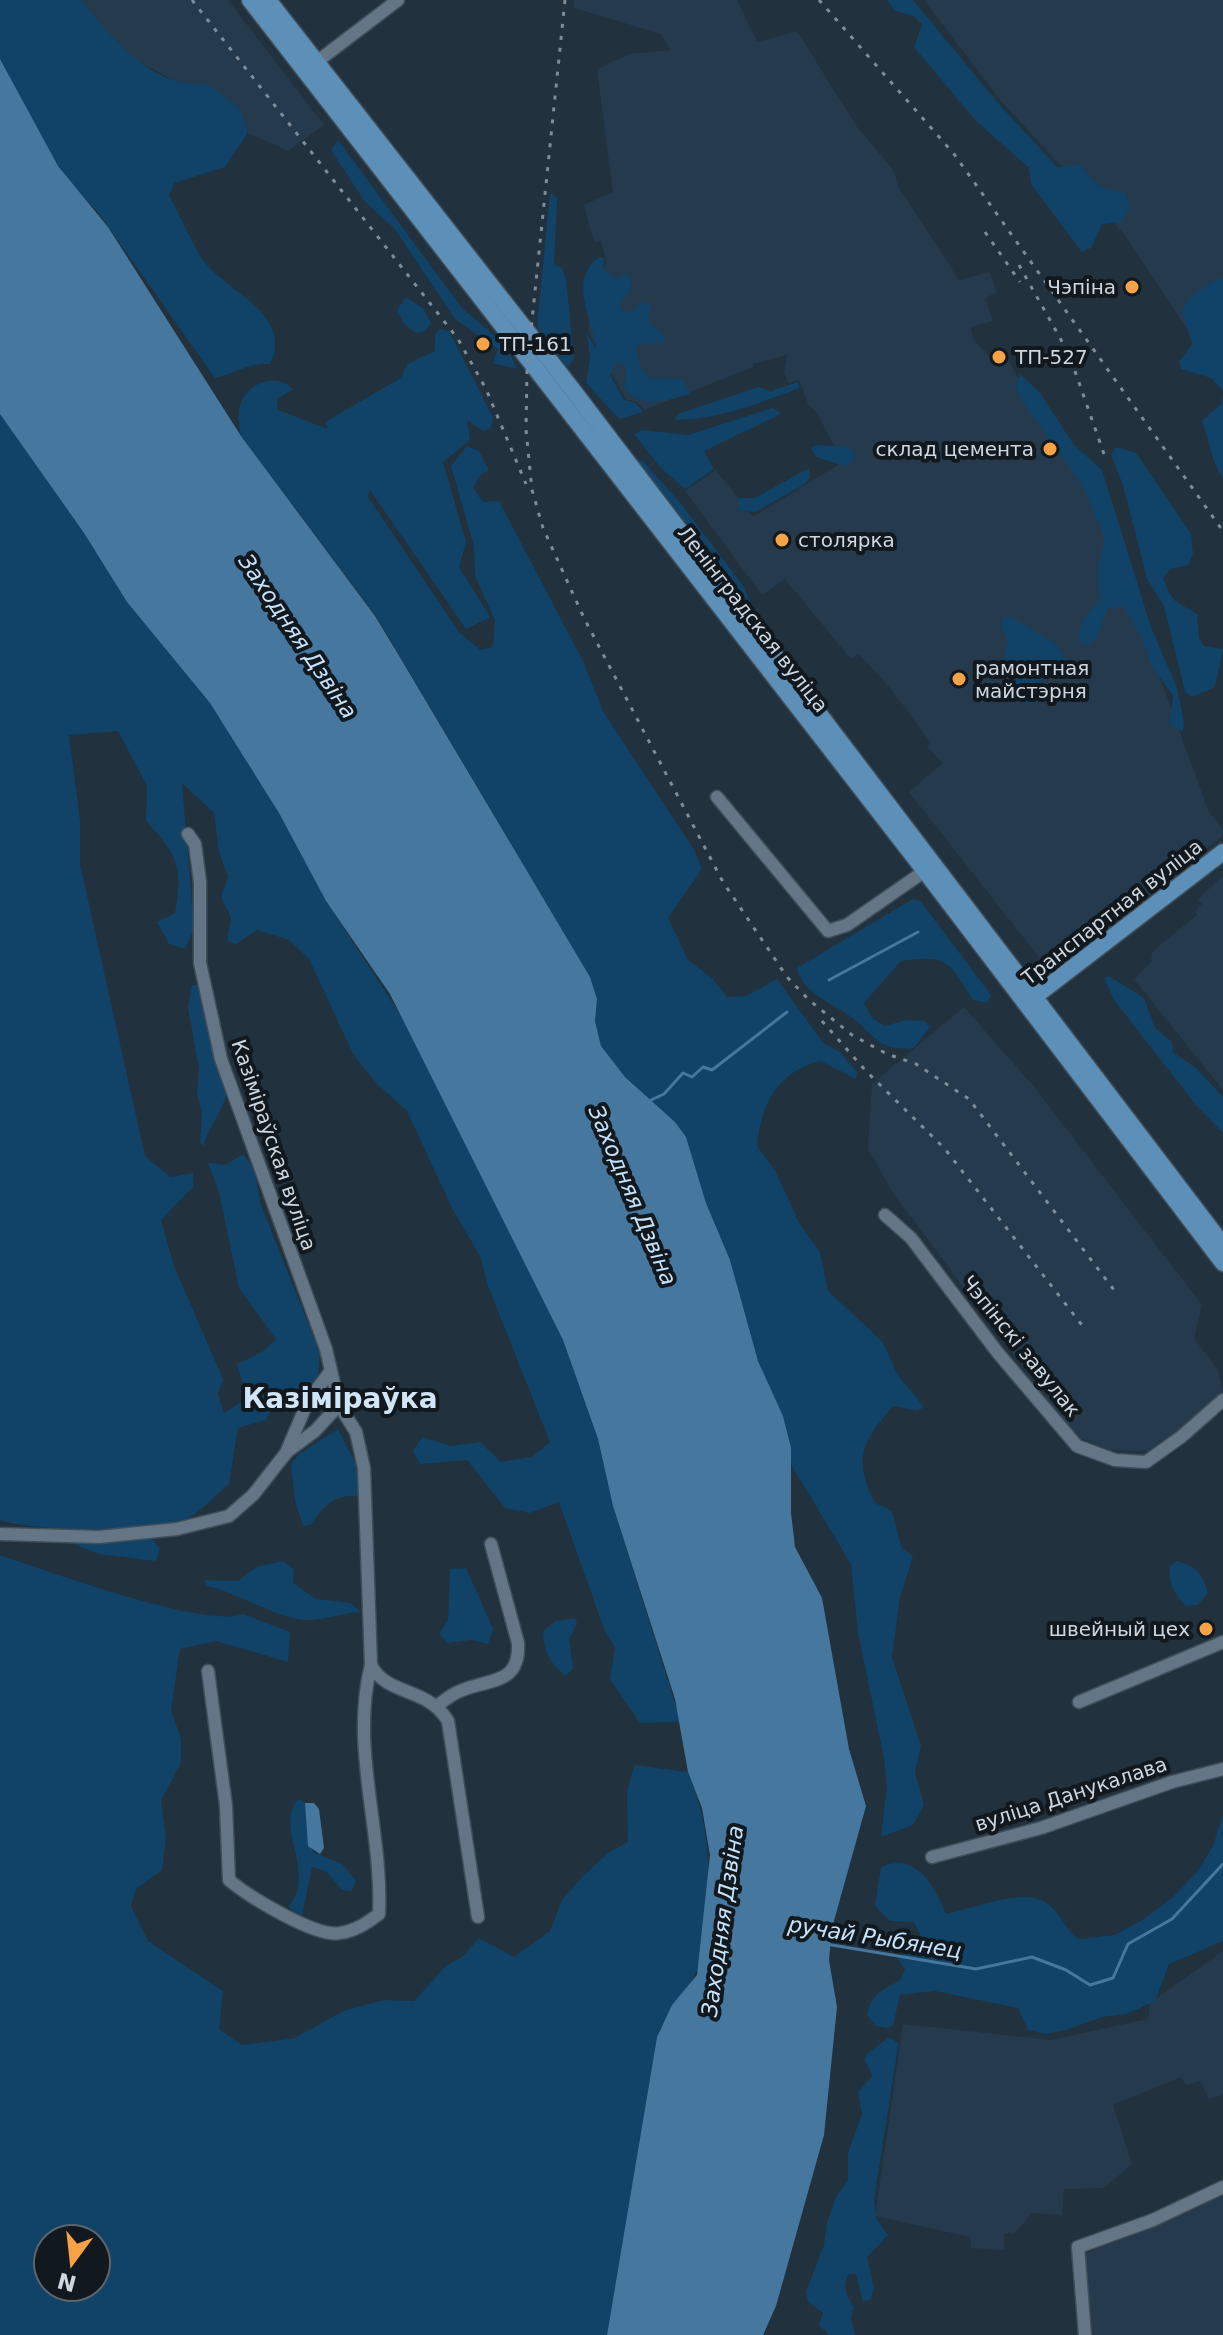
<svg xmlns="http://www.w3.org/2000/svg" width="1223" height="2335" font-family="'DejaVu Sans',sans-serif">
<rect width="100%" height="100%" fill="#21313e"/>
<g fill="#253b4d">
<path d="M81,0h147l96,125 -36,26 -40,-18 -7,-23 -55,-23 -61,-33z"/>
<path d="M574,0h163l20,42 40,-11 60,96 37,44 4,15 61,94 30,-8 8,20 -12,6 8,23 -23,6 4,13 16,18 12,-9 22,40 68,104 117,319 14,18 -1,6 -19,16 -149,115 -9,-2 -136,-173 34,-29 -16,-16 4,-4 -40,-54 -32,-35 -8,5 -66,-80 -23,16 -77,-104 31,-21 37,47 85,-52 -7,-11 4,-7 -19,-35 -8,-8 -9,-24 -11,3 -4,-11 3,-17 -34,9v3l-109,43 -7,-8 -11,-3 -37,-66 -2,-63 20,-6 -6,-23 -7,1 -10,-37 29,-13 -16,-123 32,-15 42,-4 -10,-16 -87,-26z"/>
<path d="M924,0h299v383l-100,-150 -122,-132z"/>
<path d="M1223,876v214l-89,-111 17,-17 1,-10 45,-37 -2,-4 7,-7 -4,-5z"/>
<path d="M964,1007l71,81 167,217 -8,33 24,33 5,22 -69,58 -44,-1 -35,-14 -182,-243 -25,-44 4,-65z"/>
<path d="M1223,1951v144l-14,4 -9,-18 -14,4 -5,-8 -68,28 19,59 -28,24 -40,1 -2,26 -30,-2 -18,21 -10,-1v17l-33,-2 -1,-11 -95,-21 28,-192 148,16 97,-21 2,-16z"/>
<path d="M1223,2194v141h-130l-9,-81z"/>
</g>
<g fill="#104367" fill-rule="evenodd">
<path d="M0,0h81c32,39 72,90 127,84l33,26 7,23 -23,34 -51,16 -5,12c11,20 20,42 32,62 22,35 94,55 69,107 -25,-1 -33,10 -55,14l-116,-164 -34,-38 -17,-26 -48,-91z"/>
<path d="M887,0h26l85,103 59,64 23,-2 19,21 26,7 5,12 -8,17 -20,2 -11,24 -9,4 -51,-68 -2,-16 -54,-48 -61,-73 8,-22 -8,-9 -19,-5z"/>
<path d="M338,140l124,168 33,28 14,16 8,17 -24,-6 5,-14 -43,-30 -61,-91 -29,-26 -34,-52z"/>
<path d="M550,193l7,5 -3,66 9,5 3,11 8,79 -7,8 -30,-40z"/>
<path d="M599,257l5,1 -1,12 16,9 5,-6 5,3 3,10 -12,20 4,7 9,-2 10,-10 9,6 -4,9 4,11 8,3 5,9 -4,5 -21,-1 -4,6 5,21 10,8 32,1 7,15c-21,6 -51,16 -66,-6l2,-18 -3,-6 -7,-1 -6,12 14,25 12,3 7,9 -24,7 -33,-36 4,-25 -3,-24 9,14c-3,-30 -29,-67 3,-91z"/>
<path d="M1218,278l5,1v112l-12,-13 -30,-9 -2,-7 13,-18 -10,-34 8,-13z"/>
<path d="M406,297l17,11 8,15 -5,8 -10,2 -12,-9 -7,-14z"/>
<path d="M440,329l9,2 44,86 -2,11 -8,3 -16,-11 3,20 -27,22 23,80 -7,25 31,50 -24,12 -96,-139 -2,7 91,135 21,18 13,-3 2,-27 -20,-44 -1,-30 -23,-80 16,-20 12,5 10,19 -8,5 -8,13 10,14 16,-1 84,160 20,50 91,139 8,19 -34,49 20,42 24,18 15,19 19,-1 31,-17 47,65 15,7 18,21 -1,7 -35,-18c-43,10 -60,43 -64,85l19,26 23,51 21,29 8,39 55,51 14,32 27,33 -6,4 -25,-5c-30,35 -41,53 -18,97l17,8 9,36 12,9 -13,41 -8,60 29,89 -6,27 9,32 -11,20 -32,12 6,-51 -3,-28 -26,-125 -7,-69 -59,-98 -9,-50 -25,-55 -28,-101 -24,-57 -20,-66 -11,-15 -50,-45 -24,-31 -6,-25 2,-22 -7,-22 -214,-361 -135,-180c-2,-12 -5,-27 2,-38 11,-18 35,-24 50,-9l-16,10 1,11 50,19 -3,-7 76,-44 6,-14 28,-13v-17z"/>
<path d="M1020,374l20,19 34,52 28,25 49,157 26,61 7,34 -1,9c-22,-3 -9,-21 -10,-35l-23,-33 -6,-21 -20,-35h-16l-12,32 -8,6 -8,-3c-6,-17 9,-29 19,-42l-1,-34 7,-27 -22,-52 -62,-88 -5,-14z"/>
<path d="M798,382l1,6c-41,16 -81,32 -125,32l4,-6 81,-27 12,4z"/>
<path d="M1223,395v83c-13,-18 -13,-37 -21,-57l20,-18z"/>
<path d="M773,408l8,6 -77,37 10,18 -29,20 -24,-21 -27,-34 8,-4 46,5z"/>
<path d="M0,414l84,119 43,69 83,101 69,110 47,88 83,127 154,312 35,99 15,67 68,216 -41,1 -30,-44 5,-31 -11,-19 -45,-127 -29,11 -25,-5 -38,-48 -47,4 -7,-13 9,-14 29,9 29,-4 21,20 30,-5 19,-15 -62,-156 -8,-30 -28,-48 -45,-97 -31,-28 -23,-29 -44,-95 -20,-19 -32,-10 -21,14 -9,-3 4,-24 -10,-20 7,-20 -9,-25 -5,-39 -32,-30 12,146 -9,20 -16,-5 -12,-22 18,-9c8,-46 3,-58 -29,-92l1,-35 -29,-55 -49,4 11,86v43l65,292 25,21 23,-4v14l-32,33 13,46 49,113 -5,14 6,20 23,-15 -10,-34 25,-12 14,-13 -37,-51 -20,-96 -11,-29 18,2 17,-11 11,15 7,36 59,148 -2,22 -17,24 -23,-1 -12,22 -28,8 -9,56c-14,11 -33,33 -49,38 -36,10 -146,10 -180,-2z"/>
<path d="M816,445l34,2 5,11 -4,6 -7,2 -28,-9 -5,-9z"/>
<path d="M1116,447l20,6 55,81 2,20 -5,11 -17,4 -8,9c12,30 12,21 34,36l2,24 5,8 19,3 -8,38 -23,10 -7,-5 -21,-86 -17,-27 -24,-94 -12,-30z"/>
<path d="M642,460l40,45 62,82 6,14h-6l-38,-56 -68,-78v-6z"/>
<path d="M809,468l1,10 -5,6 -50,28 -16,-2 -1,-12h17z"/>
<path d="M1010,616l47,29 8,13 -3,9 -18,9 -11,26 -7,3 -10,-11 -14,-28 6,-25 -7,-15 2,-9z"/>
<path d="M913,899l8,3 70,93 -4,8 -14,-3c-24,-38 -25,-46 -72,-39l-37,42 8,15 13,8 21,-6 18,1 6,6 -16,21c-11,1 -20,1 -31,-4 -12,-7 -19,-17 -29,-25 -17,-14 -53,-26 -57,-51z"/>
<path d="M1109,976l35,22 11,30 17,14 1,10 23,16 27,29v36l-27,-28 -82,-105 -10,-22z"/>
<path d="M192,985h6l28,109c-4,21 -18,31 -22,52l-4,-3 2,-31 -5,-18 2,-25 -11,-62z"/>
<path d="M338,1429l22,43 -1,24c-24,-2 -36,10 -48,29l-8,1 -8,-25 -4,-37 8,-10z"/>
<path d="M149,1535l11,14 -4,12 -57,-7 -26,-10z"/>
<path d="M0,1555c45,15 206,74 243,59l47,18 -2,30 -72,-21 -36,8 -9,61 10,29v23l-20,39 5,37 -4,32 -26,19 -5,17 17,35 75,50 -4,38 23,16 53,-7 48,-27 41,-11 30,1 32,-35 16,-9 17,-19 35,19 36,-26 12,-31 21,-24 25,-23 20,-11 -1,-49 7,-28 54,7c28,72 22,114 12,189 -7,28 -33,47 -43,76l-50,298h-607zM48,2239h48v48h-48z"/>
<path d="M283,1561l11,8 -1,14 23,16 35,4 10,9c-17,1 -34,7 -50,8 -36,0 -70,-27 -104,-34l-3,-6 34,1 18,-14z"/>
<path d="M1176,1561c21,5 26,12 32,32l-10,12 -12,1c-12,-12 -18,-23 -16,-40z"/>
<path d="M466,1568l27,61 -5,15 -16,-4 -24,3 -9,-9 9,-14 2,-51z"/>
<path d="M575,1618l2,5 -8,16 4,29 -7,8c-17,-14 -22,-23 -23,-45l13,-10z"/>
<path d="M299,1799l6,4 8,49 29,12 14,16 -4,11 -10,-1 -16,-19 -14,-4 -10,49 -14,-9c31,-34 -16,-82 11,-108z"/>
<path d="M1223,1814v127l-54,23 -14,37 -28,13 -25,3 -36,13 -20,4 -18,-4 -10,-22 -83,-17 -35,4 -7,30 -5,3 -12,-2 -9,-11c4,-22 17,-25 33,-35l5,-10 -7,-12 25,-17 -9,-19 -24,-1 -15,-15 6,-39c34,-16 54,19 65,47 25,-5 77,-26 99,-12 15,9 20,27 33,37l37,-4 29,-16 28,-21 25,-26 16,-26z"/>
<path d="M889,2037l9,6 -1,10 -23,147 3,20 11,15 -21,22 7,31 -3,11 -8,3 -7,-28h-7c-7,14 -3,21 5,33l-3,11 4,17h-26l-10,-10 4,-12 -15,-11 -2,-10 18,-47 3,-22 9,-26 12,-17v-27l14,-39 -4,-22 14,-16 -7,-16 2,-6z"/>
</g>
<g fill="#46779f">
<path d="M0,59l58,107 50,61 133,209 134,180 23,38 192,323 7,22 -2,22 6,25 24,31 50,45 11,15 20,66 24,57 28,101 25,55 8,32v65l4,34 27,51 27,151 17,57 -34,122 -3,32 8,47 -13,128 -48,171 -13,29h-156l50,-298 15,-32 25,-30 13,-120 -8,-47 -14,-36 -13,-73 -62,-193 -15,-67 -35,-99 -173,-346 -64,-93 -47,-88 -69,-110 -83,-101 -43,-69 -84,-119z"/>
<path d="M305,1803h9l5,6 5,39 -4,6 -12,-8z"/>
</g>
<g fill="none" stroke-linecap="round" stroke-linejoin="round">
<g stroke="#46779f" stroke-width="3">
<path d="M829,980l89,-48"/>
<path d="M651,1100l13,-6 19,-21 9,4 11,-10 9,3 75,-58"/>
<path d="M826,1944l150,25 56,-12 34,13 24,15 23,-7 15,-34 44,-25 51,-55"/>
</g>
<g stroke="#404e59" stroke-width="15">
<g id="minor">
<path d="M310,67l88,-67"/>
<path d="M717,797l111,134 19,-6 82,-57"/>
<path d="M188,834l7,10 5,38v81l21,96 105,290 13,56 17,27 8,36 7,197c-21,83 12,166 8,249 -12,9 -24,17 -39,19 -24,5 -92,-37 -111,-53l-3,-74 -18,-135"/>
<path d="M885,1215l26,23 87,115 79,93 38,14 31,2 35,-25 42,-37"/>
<path d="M288,1451l27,-20 24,-26"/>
<path d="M0,1534l99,3 78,-8 52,-13 24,-21 33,-42 22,-52 22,-29"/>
<path d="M371,1665c17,32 56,21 77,56l30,196"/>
<path d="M1079,1702l144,-60"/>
<path d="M438,1705c7,-5 14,-11 22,-14 31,-13 60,-6 58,-48l-27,-99"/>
<path d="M932,1857l109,-29 131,-46 51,-13"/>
<path d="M1085,2335l-7,-88 75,-27 70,-33"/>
</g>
</g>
<g stroke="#404e59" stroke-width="19">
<g id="major">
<path d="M250,0l675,871 298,392"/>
<path d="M268,0l304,389 651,856"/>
<path d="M1029,1001l194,-149"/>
</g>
</g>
<use href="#minor" stroke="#647686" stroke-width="12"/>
<use href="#major" stroke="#5d90b8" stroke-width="16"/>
<g stroke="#808c97" stroke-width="3" stroke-dasharray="4 8" stroke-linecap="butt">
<path d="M192,0l266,339 28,50 40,95"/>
<path d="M565,0l-38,369 -1,61 6,60 11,38 41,90 139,264 64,95 22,23 43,35 35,19 29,10 53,35 145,191"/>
<path d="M819,0l135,154 269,377"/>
<path d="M985,232l35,50"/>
<path d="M1019,265l50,89 35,100"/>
<path d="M822,1021l43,49 80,79 140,180"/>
</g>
</g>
<g fill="#f6a247" stroke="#11181e" stroke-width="3">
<circle cx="1132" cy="287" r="8"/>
<circle cx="483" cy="344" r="8"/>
<circle cx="999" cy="357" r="8"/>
<circle cx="1050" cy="449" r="8"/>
<circle cx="782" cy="540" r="8"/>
<circle cx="959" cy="679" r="8"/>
<circle cx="1206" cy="1629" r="8"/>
</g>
<g text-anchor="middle" stroke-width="8" stroke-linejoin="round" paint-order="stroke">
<g font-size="20" fill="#cdd7e0" stroke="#11181e" text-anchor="start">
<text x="1116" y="294" text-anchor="end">Чэпіна</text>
<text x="499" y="351">ТП-161</text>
<text x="1015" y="364">ТП-527</text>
<text x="1034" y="456" text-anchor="end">склад цемента</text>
<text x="798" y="547">столярка</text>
<text x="975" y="675">рамонтная<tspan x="975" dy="23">майстэрня</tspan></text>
<text x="1190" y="1636" text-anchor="end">швейный цех</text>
</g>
<g font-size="20" fill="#cdd7e0" stroke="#11181e">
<text transform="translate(753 619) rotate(52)" y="7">Ленінградская вуліца</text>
<text transform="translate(1112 912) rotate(-38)" y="7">Транспартная вуліца</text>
<text transform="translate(274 1145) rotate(71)" y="7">Казіміраўская вуліца</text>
<text transform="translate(1021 1346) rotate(51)" y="7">Чэпінскі завулак</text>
<text transform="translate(1071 1794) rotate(-18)" y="7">вуліца Данукалава</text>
</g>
<g font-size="22" font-style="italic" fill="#c7e3fb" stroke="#11181e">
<text transform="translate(298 636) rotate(56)" y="8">Заходняя Дзвіна</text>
<text transform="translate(633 1195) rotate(67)" y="8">Заходняя Дзвіна</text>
<text transform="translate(722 1921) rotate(-82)" y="8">Заходняя Дзвіна</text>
<text transform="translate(875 1937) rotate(9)" y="8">ручай Рыбянец</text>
</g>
<g font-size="28" font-weight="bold" fill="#d1e5f7" stroke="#11181e">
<text x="340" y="1408">Казіміраўка</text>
</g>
</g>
<g transform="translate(72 2263) rotate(195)"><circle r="38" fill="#11181e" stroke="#5c646c" stroke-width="2"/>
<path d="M0-6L14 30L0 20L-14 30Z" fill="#f6a247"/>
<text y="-12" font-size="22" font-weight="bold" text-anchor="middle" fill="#cdd7e0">N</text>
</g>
</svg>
